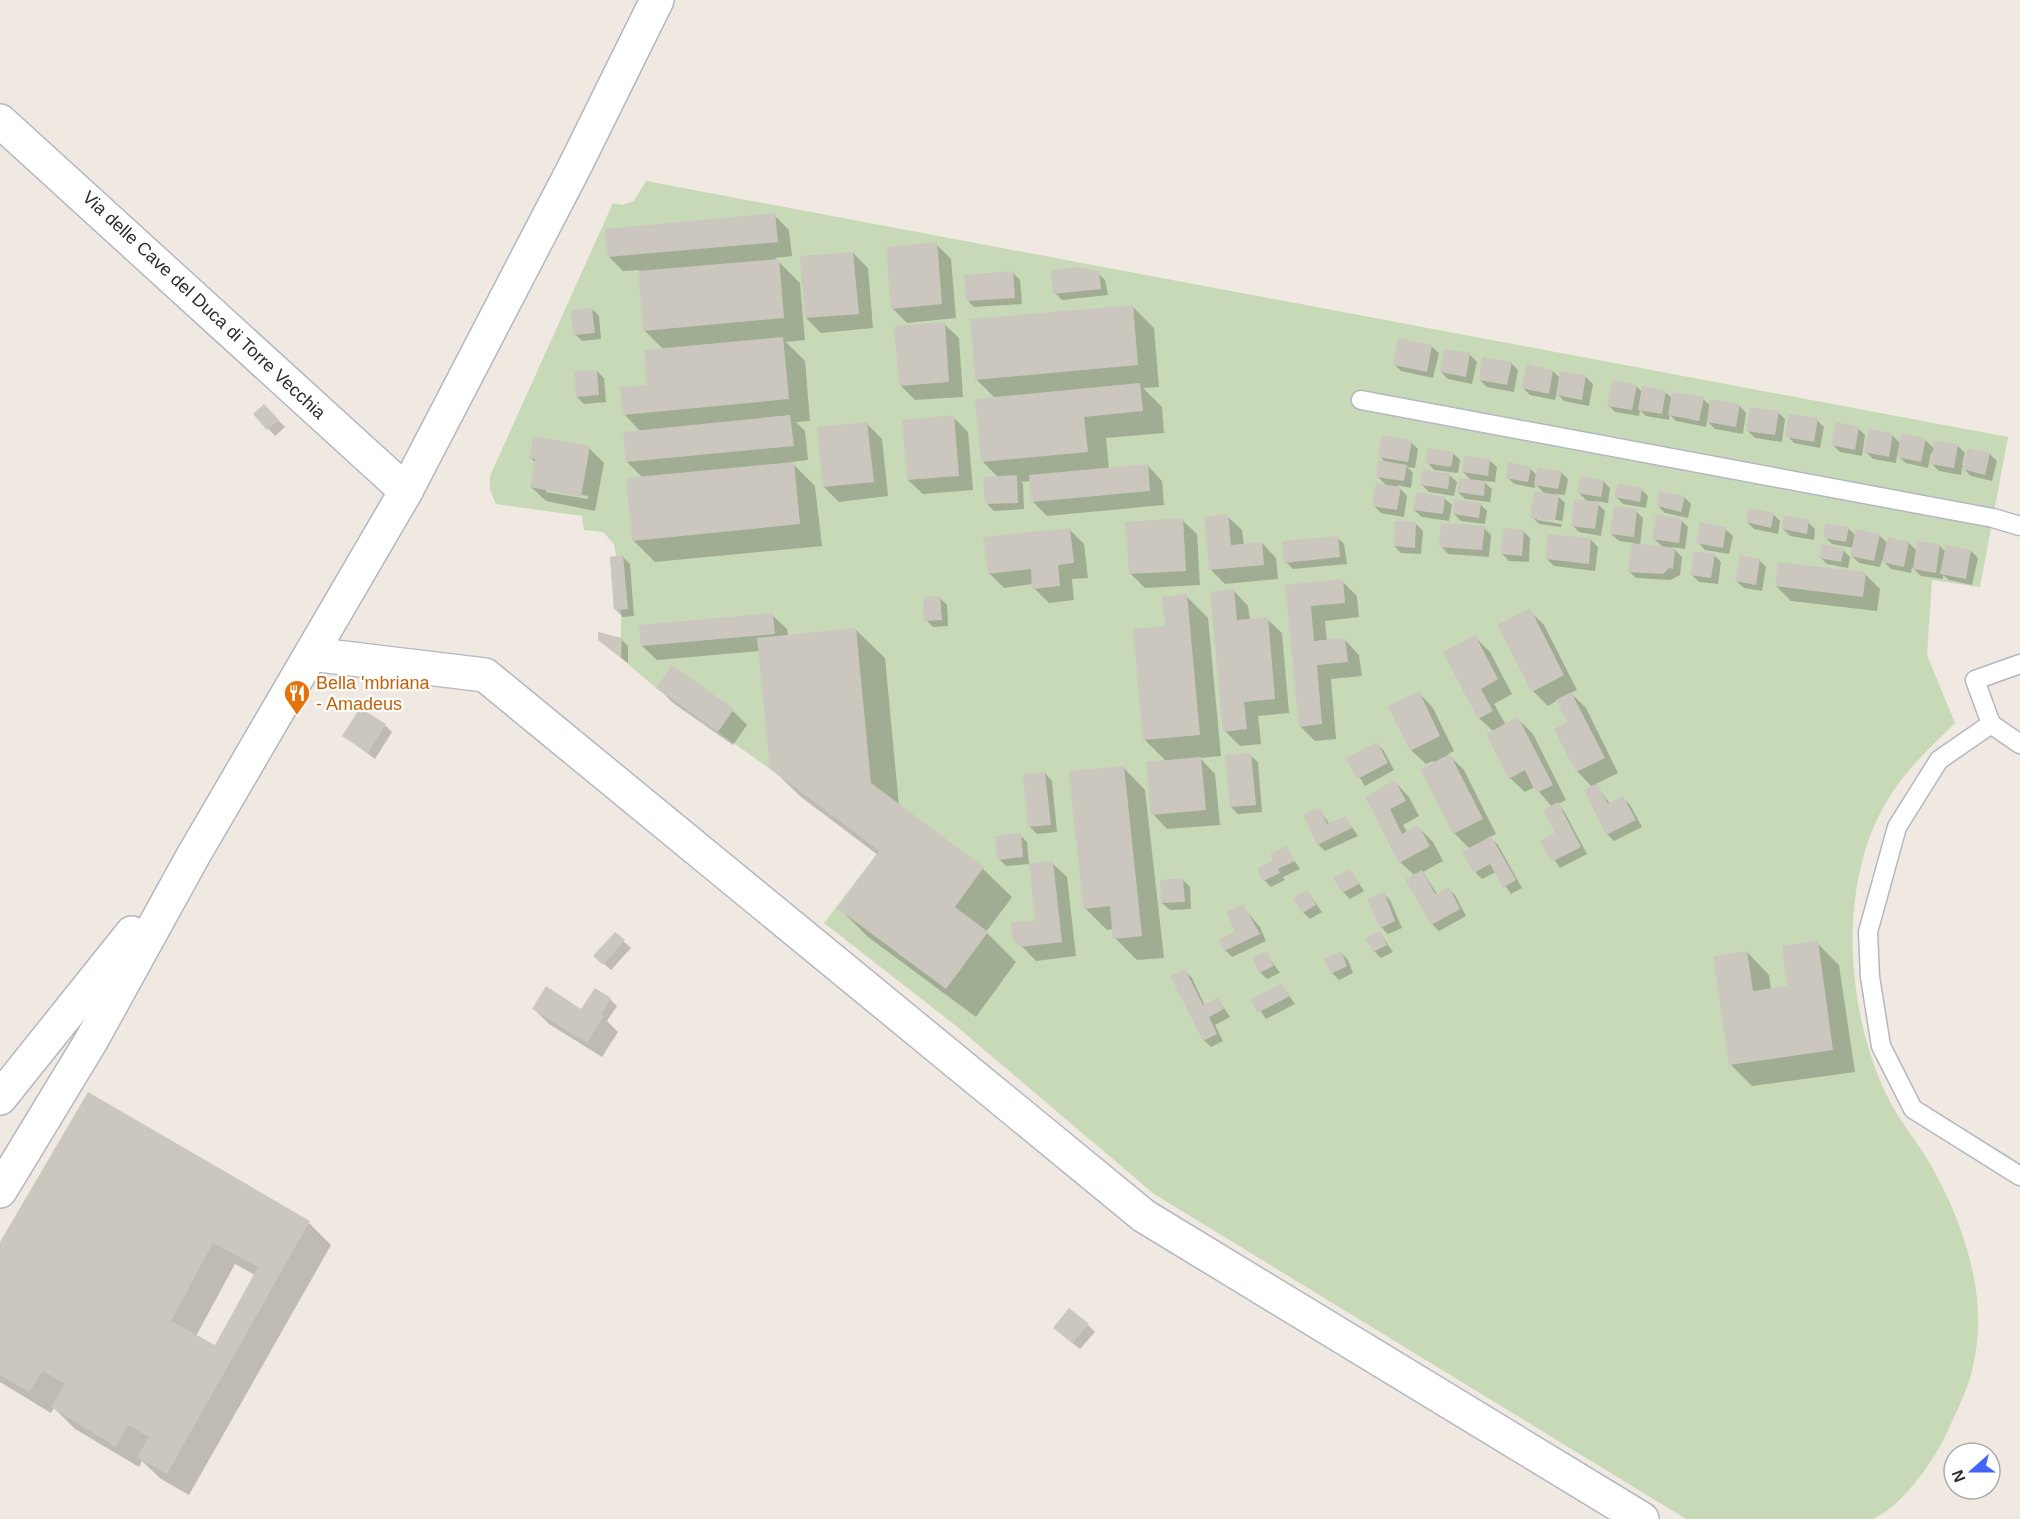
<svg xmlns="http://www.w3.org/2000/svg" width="2020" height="1519" font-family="Arial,sans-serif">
<rect width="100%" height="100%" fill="#efe9e1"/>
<path fill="#c8d9b8" d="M646,181l1362,256 -28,150 -48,-7 -5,75 28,68c-24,24 -51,48 -68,78 -50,83 -41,208 -1,293 12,26 32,48 46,73 36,66 61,143 36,217 -5,15 -12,28 -18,42 -13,31 -46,79 -77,93h-187l-532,-325 -199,-169 -131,-102 55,-72 -109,-82 -114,-81 -35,-30v-48h-7l-4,-53 6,-1 -2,-12 -11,-12 -19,-2 -2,-14 -86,-12 -6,-14v-14l123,-273 9,2 12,-4z"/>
<g fill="#0003" fill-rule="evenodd">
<path d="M774,215l15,15 3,26 -17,2 25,25 5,57 -19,2 19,19 5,60 -14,1 9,9 3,29 -17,2 24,24 7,60 -167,16 -22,-22 10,-62 -16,-16 14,-30 -17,-18 25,-28 15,-36 -20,-20 -5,-60 -16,1 -14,-14z"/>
<path d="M936,244l15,15 5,59 -49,5 -15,-15z"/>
<path d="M853,253l15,15 5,60 -52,5 -15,-15z"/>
<path d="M1013,273l7,7 2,24 -48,3 -7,-7z"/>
<path d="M1098,273l7,7 3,15 -46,5 -7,-7z"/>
<path d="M1132,306l22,22 5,59 -16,1 19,19 2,26 -58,5 3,31 39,-3 14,15 2,24 -117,11 -15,-15 -1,-20 -10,1 2,2 1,25 -30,2 -7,-7 12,-26 -17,-17 13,-63 -19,-19z"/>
<path d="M592,309l7,7 2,23 -19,2 -7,-7z"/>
<path d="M944,324l15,14 4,59 -48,3 -15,-15z"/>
<path d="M1431,346l8,7 -6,25 -32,-7 -7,-7z"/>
<path d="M1470,355l7,7 -5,22 -24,-5 -7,-7z"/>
<path d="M1511,363l7,7 -4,22 -27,-5 -7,-7z"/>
<path d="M597,371l7,7 2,24 -22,2 -7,-7z"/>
<path d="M1553,371l7,7 26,-1 7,7 -4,22 -25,-5 -7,-7 -2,6 -25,-5 -7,-7z"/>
<path d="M1636,386l6,6h23l7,6 31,1 8,7 28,-1 7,8 -3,21 -28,-5 -8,-8 -1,6 -30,-6 -6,-6 -1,5 -23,-4 -6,-6 -1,6 -24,-4 -7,-7z"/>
<path d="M264,406l21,21 -10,9 -20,-22z"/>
<path d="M1778,412l7,7 -3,23 -27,-4 -7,-7z"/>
<path d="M953,417l15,15 5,58 -50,4 -15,-14z"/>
<path d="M1817,420l7,7 -4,21 -26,-5 -7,-7z"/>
<path d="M867,424l15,15 6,57 -49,6 -15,-15z"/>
<path d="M1858,428l7,7 -3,21 -22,-4 -7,-7z"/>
<path d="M1892,435l9,9 24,-4 10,9 23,-3 7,7 -3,12 3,1 25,-12 7,7 -5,20 -21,-5 -9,-9 -1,8 -22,-4 -7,-7 2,-11h-3l-3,15 -22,-5 -9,-8 -1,8 -23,-4 -7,-7z"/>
<path d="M1411,442l7,7 -3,19 -8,-1 6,6 -2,15 -14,-3 10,11 -3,21 -23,-4 -7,-7 14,-19 -10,-10 8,-14 -7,-7z"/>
<path d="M589,448l15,15 -9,48 -49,-10 -15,-14 5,-24 -5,-5zM546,489l42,7v3l-42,-7z"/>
<path d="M1453,453l7,7 -2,13 -24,-3 -7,-8z"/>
<path d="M1489,460l8,7 -2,15 -12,-1 9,8 -2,13 -25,-3 -7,-7 14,-11 -9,-9z"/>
<path d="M1530,468l7,8 24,-4 7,7 -3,16 -9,-1 9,9 -3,20v-2l-25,-4v3l25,4 -1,3 -22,-3 -7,-7 13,-23 -10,-10v4l-21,-4 -7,-7z"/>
<path d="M1447,473l10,9 -3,14 -25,-4 -7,-7z"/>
<path d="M1603,481l7,7 -2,15 -13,-2 10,10 -4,25 -22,-4 -7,-7 16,-23 -10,-10z"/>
<path d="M1641,489l7,7 -2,12 -23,-4 -7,-7z"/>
<path d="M1684,497l7,7 -3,14 -23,-5 -7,-7z"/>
<path d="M1444,498l8,7 -3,16 -27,-4 -8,-7z"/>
<path d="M1480,504l7,7 -2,13 -24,-3 -7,-7z"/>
<path d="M1636,511l7,7 -3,28 24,2 -11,-10 28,-18 7,7 -3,22 -13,-2 10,10 -2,18 -10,5 -34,-2 -7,-7 5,-28 -15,-2 -8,-7z"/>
<path d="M1773,514l7,7 -2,13 -24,-5 -7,-7z"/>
<path d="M1227,516l15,14 2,15 18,-2 14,15 2,21 -53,5 -15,-15z"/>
<path d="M1182,520l15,14 3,51 -55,3 -15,-15z"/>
<path d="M1808,522l7,7 -1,11 -24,-4 -7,-7z"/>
<path d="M1416,524l7,7 -2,23 -20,-1 -7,-7z"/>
<path d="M1484,528l7,7 -2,22 -41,-3 -7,-8z"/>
<path d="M1848,528l8,8 23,-1 9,9 21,-1 8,8 23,-5 6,6 25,-1 7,7 -6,27 -23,-5 -6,-5v4l-22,-3 -9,-9 -1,6 -20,-4 -9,-9 -2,7 -21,-4 -7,-7 2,-8 -22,-4 -7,-7z"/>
<path d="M1069,529l15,15 4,34 -16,1 2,21 -25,3 -15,-15 -1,-4 -29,4 -15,-15z"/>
<path d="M1725,529l8,7 -4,18 -24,-4 -7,-8z"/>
<path d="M1523,531l7,7 -1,24 -20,-1 -7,-7z"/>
<path d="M1337,537l7,7 3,20 -54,5 -7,-7z"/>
<path d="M1591,540l7,7 -3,24 -41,-5 -7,-7z"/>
<path d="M1843,550l7,7 -2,11 -21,-4 -7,-7z"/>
<path d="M1714,555l7,7 -3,22 -19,-2 -7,-7z"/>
<path d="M623,557l7,7 4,52 -11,1 -7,-7z"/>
<path d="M1759,560l7,7 -4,24 -18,-3 -8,-7z"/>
<path d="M1865,574l15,15 -3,22 -86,-10 -15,-15z"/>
<path d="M1342,581l15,15 2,21 -34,4 2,21 18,-2 14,15 3,21 -31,3 5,60 -21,2 -15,-15 -13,-140z"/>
<path d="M1234,591l14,15 2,14 17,-1 15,14 7,80 -31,3 3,28 -21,2 -15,-15z"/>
<path d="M1186,596l22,22 13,138 -21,2 15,16 5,51 -53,4 -14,-15 14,-52 -23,-23z"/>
<path d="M940,598l7,7 1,21 -15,1 -7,-7z"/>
<path d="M1529,610l15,15 33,65 -6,3 15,15 32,65 -22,11 14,20 13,-6 7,7 12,22 -28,14 -7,-7 -21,-44 6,-3 -15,-16 -8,-48 -11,-23 -10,6 -15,-15z"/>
<path d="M772,615l15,14 1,7 68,-6 29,28 14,148 84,63 29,28 -26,35 30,30 -40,55 -108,-80 -29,-29 39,-53 -77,-58 -30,-29 -11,-117 -103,9 -15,-14z"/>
<path d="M1475,637l15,15 22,42 -18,10 12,21 12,-6 15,15 33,66 -8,4 6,7 23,43 -27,14 -18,-26 15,-8 -5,-27 -17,-20 -10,5 -15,-14 -16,-46 -15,-14z"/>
<path d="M621,639l7,7v17l-21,-16z"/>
<path d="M658,688l75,23 14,14 -14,20 -60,-42z"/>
<path d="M1419,693l14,15 21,43 -6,3 16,16 32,64 -6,3 8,8 24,43 -11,6 -15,-22 -14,7 -7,-7 -5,-23 -16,-16 -21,-72 -7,3 -15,-14z"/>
<path d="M385,725l7,7 -17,27 -31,-23z"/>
<path d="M1377,744l7,7 10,19 -29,16 -17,-27z"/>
<path d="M1250,755l8,7 4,50 -24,2 -7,-7z"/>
<path d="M1123,767l22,23 19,168 -27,2 -22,-22 -1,-9 -7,1 -22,-22z"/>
<path d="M1045,773l7,8 5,51 -20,2 -7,-7z"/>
<path d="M1395,782l14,15 10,19 -16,9 5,8 10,-6 15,15 10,19 -20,11 14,22 11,-6 7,7 11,21 -27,15 -7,-7 -18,-49 -14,-13 -33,-65z"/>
<path d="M1319,809l11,16 15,-8 13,19 -33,15 -7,-7z"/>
<path d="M1020,835l7,7 2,22 -23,2 -7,-7z"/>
<path d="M1286,848l14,21 -17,8 2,3 -14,7 -7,-7z"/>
<path d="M1052,863l15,14 9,79 -40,5 -22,-23 23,-16z"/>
<path d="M1350,870l14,21 -14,8 -7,-7z"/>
<path d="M1183,880l7,7 1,22 -21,1 -8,-7z"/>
<path d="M1307,891l15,21 -12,7 -7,-7z"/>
<path d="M1383,893l7,7 12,28 -14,6 -7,-7z"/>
<path d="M1242,906l18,21 6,14 -34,16 -7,-7 12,-18z"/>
<path d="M1380,933l13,19 -12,6 -7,-7z"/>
<path d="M615,934l16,14 -20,22 -9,-8z"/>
<path d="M1817,943l22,22 16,107 -103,14 -22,-22 17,-112 22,23 2,15 18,-3z"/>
<path d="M1266,953l14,20 -13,6 -7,-7z"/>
<path d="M1341,953l7,7 5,13 -14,7 -7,-7z"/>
<path d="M1185,971l7,7 13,28 13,-7 12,18 -15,8 8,16 -12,6 -7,-7z"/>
<path d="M1282,985l13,19 -29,15 -13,-19z"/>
<path d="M610,999l7,7 -10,15 11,11 -16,25 -53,-33 -15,-15 48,2z"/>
<path d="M309,1223l22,22 -142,250 -28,-16 -19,-18 -3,6 -64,-38 -21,-21 -3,5 -51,-31v-137zM235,1264l20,11 -39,72 -20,-11z"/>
<path d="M1088,1325l7,7 -15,17 -18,-14z"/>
</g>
<g fill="#cbc7bf" fill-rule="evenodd">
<path d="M775,213l3,29 -171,15 -2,-28z"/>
<path d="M937,242l5,62 -51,5 -5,-62z"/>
<path d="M853,252l6,62 -54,4 -5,-62z"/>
<path d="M779,259l5,59 -141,13 -5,-60z"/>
<path d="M1077,267l22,4 2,18 -48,5 -2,-24z"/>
<path d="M1013,271l2,27 -49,3 -2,-26z"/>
<path d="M1133,305l5,60 -163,15 -5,-61z"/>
<path d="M592,308l3,25 -22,2 -2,-25z"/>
<path d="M945,322l4,60 -50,4 -5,-60z"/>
<path d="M783,337l6,62 -166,16 -3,-28 27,-2 -3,-35z"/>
<path d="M1398,338l34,7 -5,27 -34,-7z"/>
<path d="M1444,349l26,4 -4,24 -26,-5z"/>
<path d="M1482,357l30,5 -5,23 -28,-5z"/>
<path d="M1527,364l26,6 -4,24 -28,-6z"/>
<path d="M597,370l2,25 -23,2 -2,-26z"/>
<path d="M1560,371l26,4 -4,25 -26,-5z"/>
<path d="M1612,380l25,5 -5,25 -25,-4z"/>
<path d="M1140,383l3,28 -59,6 4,35 -107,10 -6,-63z"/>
<path d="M1642,386l24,4 -4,24 -24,-4z"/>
<path d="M1672,392l32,5 -5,24 -31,-6z"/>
<path d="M1710,399l30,5 -4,23 -29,-5z"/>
<path d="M264,404l15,16 -12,10 -14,-16z"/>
<path d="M1750,407l29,4 -4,24 -29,-4z"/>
<path d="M1789,414l29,4 -4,24 -29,-5z"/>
<path d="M790,415l4,31 -168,16 -3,-30z"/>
<path d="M954,415l5,61 -52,4 -5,-60z"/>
<path d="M867,422l7,60 -51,5 -6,-60z"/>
<path d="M1836,422l23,5 -4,23 -24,-5z"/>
<path d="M1869,429l24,4 -4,24 -25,-5z"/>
<path d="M1901,434l25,4 -5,24 -24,-5z"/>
<path d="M1381,435l31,5 -4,22 -30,-5z"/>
<path d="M533,436l57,10 -9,51 -51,-10 5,-28 -6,-1z"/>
<path d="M1935,440l23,4 -4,24 -24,-4z"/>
<path d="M1428,448l26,4 -3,15 -26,-4z"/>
<path d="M1968,448l22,5 -5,22 -23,-6z"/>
<path d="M1464,456l26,3 -2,17 -26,-4z"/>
<path d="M1378,460l29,5 -3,16 -28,-4z"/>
<path d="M794,462l6,62 -168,17 -6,-63z"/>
<path d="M1508,462l23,5 -3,15 -23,-4z"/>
<path d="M1148,464l2,27 -119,11 -2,-27z"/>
<path d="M1537,467l25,4 -4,18 -24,-4z"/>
<path d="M1423,469l27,5 -2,15 -28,-4z"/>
<path d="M1017,475l1,28 -33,1 -2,-27z"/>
<path d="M1580,476l24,4 -3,17 -24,-4z"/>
<path d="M1459,478l26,3 -1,15 -27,-4z"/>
<path d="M1376,483l25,4 -4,23 -25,-4z"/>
<path d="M1618,483l24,5 -2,14 -26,-5z"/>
<path d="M1534,491l25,4 -4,26 -25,-3z"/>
<path d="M1659,491l26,5 -4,16 -24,-6z"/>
<path d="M1416,492l29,5 -2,17 -30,-4z"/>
<path d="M1454,499l27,4 -2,15 -26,-4z"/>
<path d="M1574,499l25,3 -4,27 -24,-3z"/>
<path d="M1614,506l23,3 -3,28 -24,-3z"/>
<path d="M1748,508l26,5 -3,15 -25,-6z"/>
<path d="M1228,514l3,31 31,-3 2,23 -55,5 -5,-53z"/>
<path d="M1656,514l26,5 -3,24 -27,-4z"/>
<path d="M1784,515l25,5 -2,14 -25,-5z"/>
<path d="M1183,518l3,53 -57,3 -4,-52z"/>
<path d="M1395,521l21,1 -1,26 -22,-2z"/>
<path d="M1700,522l26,5 -3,21 -27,-5z"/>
<path d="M1441,523l44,3 -3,24 -43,-3z"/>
<path d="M1825,523l24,4 -3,15 -23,-4z"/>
<path d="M1070,528l4,35 -16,2 2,21 -28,3 -1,-20 -43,5 -5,-37z"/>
<path d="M1503,528l21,2 -2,26 -21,-2z"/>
<path d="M1856,529l24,5 -6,27 -24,-5z"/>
<path d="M1548,534l43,4 -2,26 -44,-5z"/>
<path d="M1338,536l2,21 -56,6 -2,-22z"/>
<path d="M1888,537l21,5 -5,25 -22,-5z"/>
<path d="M1917,541l23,3 -4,29 -23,-4z"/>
<path d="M1632,543l43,5 -2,21 -4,-1 -6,6 -35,-2z"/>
<path d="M1822,544l22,5 -3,13 -22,-4z"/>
<path d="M1946,545l25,5 -5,29 -26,-5z"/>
<path d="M1694,551l21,3 -4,24 -21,-3z"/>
<path d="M623,555l5,54 -14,1 -4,-53z"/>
<path d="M1740,555l20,4 -4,26 -21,-4z"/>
<path d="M1778,562l88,10 -3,25 -88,-11z"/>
<path d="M1343,579l2,24 -34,3 3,35 31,-3 3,24 -31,3 5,59 -23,3 -14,-142z"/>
<path d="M1234,589l3,31 31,-3 7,82 -31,3 3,27 -24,3 -13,-140z"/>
<path d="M1187,594l13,141 -57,5 -10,-111 32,-3 -3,-29z"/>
<path d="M940,596l2,24 -18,1 -1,-24z"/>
<path d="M1530,608l34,67 -32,17 -35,-67z"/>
<path d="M773,613l2,21 -134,12 -2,-21z"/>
<path d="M856,628l15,155 113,84 -29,40 33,25 -42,57 -109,-81 42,-57 -109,-82 -13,-131z"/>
<path d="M598,632l24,6 -1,20 -23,-18z"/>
<path d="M1475,635l23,44 -17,10 12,22 -15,8 -35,-67z"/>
<path d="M672,665l62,44 -16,23 -62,-44z"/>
<path d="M1419,691l21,45 -30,15 -22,-45z"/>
<path d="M1571,692l34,66 -29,14 -22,-43 13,-7 -11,-22z"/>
<path d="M360,708l26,16 -18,29 -26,-17z"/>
<path d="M1518,717l35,68 -17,8 -11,-23 -16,9 -23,-45z"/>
<path d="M1377,742l11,21 -31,16 -11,-21z"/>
<path d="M1251,753l5,52 -26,2 -5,-52z"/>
<path d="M1450,754l33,65 -30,15 -33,-65z"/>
<path d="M1201,757l5,53 -55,5 -5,-53z"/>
<path d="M1124,766l18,170 -29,3 -3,-33 -27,3 -14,-138z"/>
<path d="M1045,772l6,53 -23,2 -5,-53z"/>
<path d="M1395,780l11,21 -16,8 12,25 16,-9 12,21 -31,17 -34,-66z"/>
<path d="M1597,783l11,21 15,-8 13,24 -30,15 -22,-45z"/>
<path d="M1558,802l23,45 -30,15 -11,-21 15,-8 -12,-23z"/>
<path d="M1319,807l8,17 19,-8 6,12 -35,17 -14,-31z"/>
<path d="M1021,833l2,24 -26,3 -2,-24z"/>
<path d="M1491,836l25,44 -13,8 -13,-24 -16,9 -12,-21z"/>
<path d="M1287,846l8,15 -17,8 2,4 -17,8 -6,-12 16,-9 -3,-6z"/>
<path d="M1053,861l9,81 -42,5 -8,-9 -1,-16 24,-1 -6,-58z"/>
<path d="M1350,869l9,15 -17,9 -9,-15z"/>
<path d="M1422,870l13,24 14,-7 11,22 -29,16 -26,-46z"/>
<path d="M1183,878l2,24 -24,1 -1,-23z"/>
<path d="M1307,890l9,15 -14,8 -9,-15z"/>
<path d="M1384,892l11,29 -15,7 -13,-29z"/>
<path d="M1243,904l17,30 -36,17 -5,-12 16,-7 -9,-20z"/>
<path d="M1380,931l7,14 -14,7 -8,-14z"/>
<path d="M615,932l10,8 -22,25 -10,-9z"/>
<path d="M1818,941l15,109 -104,15 -16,-109 34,-5 6,40 34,-5 -5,-40z"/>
<path d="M1267,951l7,15 -15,7 -7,-16z"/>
<path d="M1341,951l6,15 -16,8 -7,-15z"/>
<path d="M1185,969l18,36 15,-8 6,12 -15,8 8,17 -14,7 -33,-65z"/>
<path d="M1282,983l8,13 -33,17 -6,-14z"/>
<path d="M546,986l35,23 14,-21 16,10 -10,16 3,2 -17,27 -55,-34z"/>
<path d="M88,1092l222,129 -143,253 -30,-17 12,-20 -21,-12 -12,22 -65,-40 14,-23 -22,-13 -14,21 -29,-17v-133zM213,1243l45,24 -43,78 -44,-24z"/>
<path d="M1069,1308l20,16 -16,19 -20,-15z"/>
</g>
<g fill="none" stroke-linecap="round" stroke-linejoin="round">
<g stroke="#b4b7c1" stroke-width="21">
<g id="lane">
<path d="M1361,400l632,118 27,8"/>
<path d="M2020,664l-45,16 16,44 29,20"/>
<path d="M1991,724l-52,36 -42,67 -29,105 2,45 11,69 32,63 107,67"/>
</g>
</g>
<g stroke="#b4b7c1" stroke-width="36">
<g id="street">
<path d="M0,121l406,370"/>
<path d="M311,654l174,21 659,541 498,303"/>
</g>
</g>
<g stroke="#b4b7c1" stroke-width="36">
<g id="secondary">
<path d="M0,1098l132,-165"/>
<path d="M0,1191l91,-150 102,-185 213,-365 169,-325 82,-166"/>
</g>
</g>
<use href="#lane" stroke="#fff" stroke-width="18"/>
<use href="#street" stroke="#fff" stroke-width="33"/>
<use href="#secondary" stroke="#fff" stroke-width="33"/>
</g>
<defs>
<g id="restaurant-pin" transform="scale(1.35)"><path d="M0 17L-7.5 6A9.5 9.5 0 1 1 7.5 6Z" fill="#e8710a" stroke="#fff"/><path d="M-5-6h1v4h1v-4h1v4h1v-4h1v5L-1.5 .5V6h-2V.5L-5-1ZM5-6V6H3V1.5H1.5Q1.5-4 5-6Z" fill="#fff"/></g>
</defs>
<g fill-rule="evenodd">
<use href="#restaurant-pin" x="297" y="693"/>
</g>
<g text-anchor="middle" stroke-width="4.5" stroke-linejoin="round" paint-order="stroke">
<g font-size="18" fill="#2e2e2e" stroke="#fff">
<text transform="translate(204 305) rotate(43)" y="6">Via delle Cave del Duca di Torre Vecchia</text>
</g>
<g font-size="18" fill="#c56008" stroke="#fff" text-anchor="start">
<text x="316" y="689">Bella 'mbriana<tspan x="316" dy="21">- Amadeus</tspan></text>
</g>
</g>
<g transform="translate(1972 1471) rotate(249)"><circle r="28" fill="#ffffff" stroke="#ababab" stroke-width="1.5"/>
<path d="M0-4.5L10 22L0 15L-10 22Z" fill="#4264fb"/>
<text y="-9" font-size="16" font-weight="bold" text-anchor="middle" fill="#2e2e2e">N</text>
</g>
</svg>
